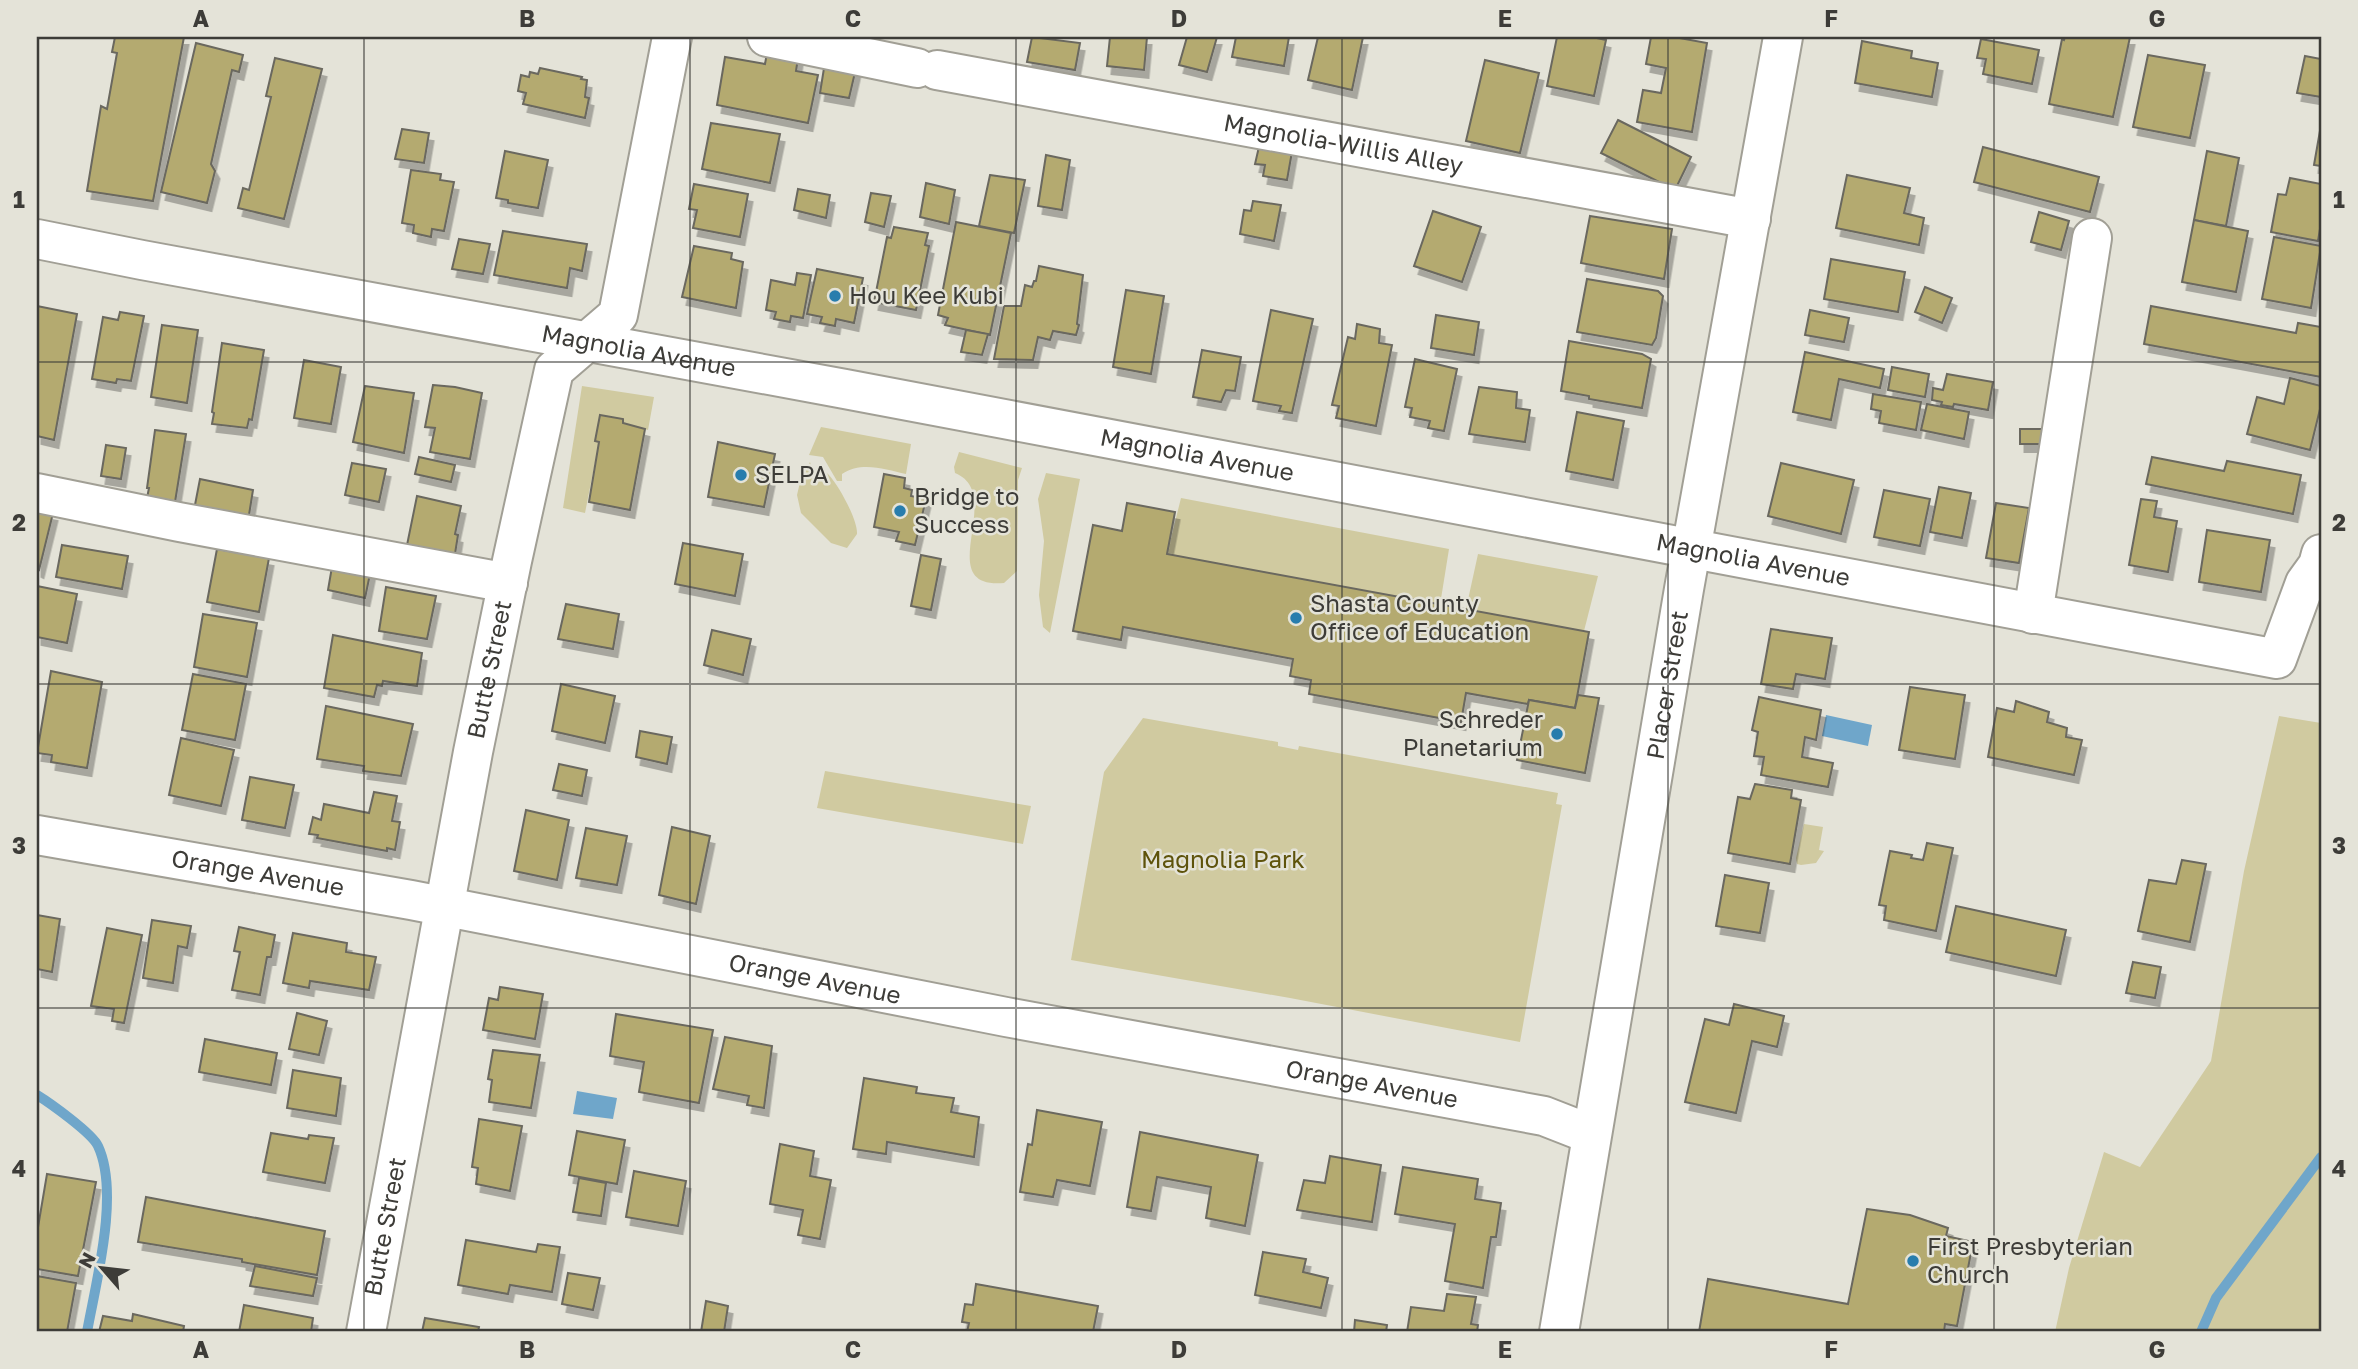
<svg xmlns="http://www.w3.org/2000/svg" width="2358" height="1369" font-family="'Golos Text',sans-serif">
<defs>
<filter id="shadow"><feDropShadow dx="4.5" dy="8" stdDeviation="0" flood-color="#0004"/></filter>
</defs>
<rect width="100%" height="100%" fill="#e4e3d8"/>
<g fill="#d0caa0">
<path d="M582,386l72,11 -6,33 -25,-7v-4l-24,23 -14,71 -22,-5z"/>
<path d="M821,427l90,17 -5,30c-21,-5 -45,-13 -64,0v7h-5l-14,-24 -14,-2z"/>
<path d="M959,452l63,16 -4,12 -1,91 -13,12c-74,6 3,-89 -49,-110l-1,-6z"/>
<path d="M810,462l2,7c6,0 12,1 16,5 10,10 30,46 29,60l-10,14 -16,-5 -30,-30 -4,-18 4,-17z"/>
<path d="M1046,473l34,6 -30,154 -7,-6 -4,-32 5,-54 -6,-42z"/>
<path d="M1181,498l268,51 -9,56 -273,-51z"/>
<path d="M1478,554l120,22 -14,55 -118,-22z"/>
<path d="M2279,716l42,7v609h-266l14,-64 35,-116 36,15 71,-106 33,-190z"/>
<path d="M1143,718l135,24v4l20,4 1,-4 259,47 -2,11 6,1 -42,237 -230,-44 -219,-38 33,-188z"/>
<path d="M825,771l206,35 -8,38 -206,-36z"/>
<path d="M1804,824l19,3 -4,23 5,1 -8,12 -15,2 -4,-1 -1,-6z"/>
</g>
<g fill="#6fa6ca">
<path d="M1826,715l46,10 -4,21 -46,-10z"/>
<path d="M577,1091l40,7 -4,21 -40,-5z"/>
</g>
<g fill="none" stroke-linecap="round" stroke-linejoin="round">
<g stroke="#6fa6ca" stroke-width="10">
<path d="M37,1095c13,8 55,38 61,51 22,47 -2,136 -11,186"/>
<path d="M2201,1332l15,-34 105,-141"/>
</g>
</g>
<g fill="#b4aa70" stroke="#6a685f" stroke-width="2" filter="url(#shadow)">
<path d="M115,37h69l-31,164 -66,-10 14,-85 6,3 10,-56 -5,-1z"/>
<path d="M1032,37l48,6 -5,27 -48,-8z"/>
<path d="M1110,37h37l-3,33 -37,-4z"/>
<path d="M1187,37h30l-10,35 -28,-7z"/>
<path d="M1236,37h53l-5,29 -52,-9z"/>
<path d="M1318,37h45l-11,53 -44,-10z"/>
<path d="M1557,37h35l14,3 -12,56 -47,-10z"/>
<path d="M1651,37h23l33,6 -15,89 -55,-10 6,-32 18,3 5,-25 -20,-4z"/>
<path d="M2065,37h65l-17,80 -64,-13 13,-65 2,1z"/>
<path d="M1981,39l58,11 -7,34 -49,-10 3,-15 -9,-1z"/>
<path d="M1862,41l50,10 -1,7 27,5 -6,34 -77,-14z"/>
<path d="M196,43l47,12 -4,17 -7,-2 -21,94 4,7 -8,32 -46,-11z"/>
<path d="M767,53l31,5 -2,13 22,4 -10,48 -91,-18 8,-48 40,7z"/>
<path d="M2148,55l57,10 -15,73 -57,-11z"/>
<path d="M2305,56l16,3v38l-24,-4z"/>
<path d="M275,58l47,11 -38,150 -46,-11 5,-20 6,2 22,-93 -5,-1z"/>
<path d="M1485,60l54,13 -19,80 -54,-12z"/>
<path d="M825,62l31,6 -7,30 -29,-5z"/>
<path d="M540,68l42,9 -1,2 6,1 -2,17 4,1 -4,20 -62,-14 3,-11 -8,-2 3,-16 8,2 1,-5 8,2z"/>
<path d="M1618,120l73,37 -16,33 -74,-37z"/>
<path d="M711,123l69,11 -10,49 -68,-14z"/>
<path d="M2321,125v41l-7,-1z"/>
<path d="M402,129l27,4 -5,30 -29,-4z"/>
<path d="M1261,138l32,8 -6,34 -24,-4 2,-11 -10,-1z"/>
<path d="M1983,147l116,30 -9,35 -116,-30z"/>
<path d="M505,151l43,9 -10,48 -30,-5v-3l-12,-2z"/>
<path d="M2207,151l32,7 -13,68 -32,-6z"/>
<path d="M1046,155l24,5 -8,50 -24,-4z"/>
<path d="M411,170l30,4 -1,6 14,2 -10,49 -12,-2 -1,8 -18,-4 1,-8 -12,-2z"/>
<path d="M990,175l35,5 -11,53 -35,-7z"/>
<path d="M1847,175l63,13 -6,25 20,5 -5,27 -83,-17z"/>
<path d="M2290,178l31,6v39l-3,18 -47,-9 7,-38 8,1z"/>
<path d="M926,183l29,7 -6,34 -29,-7z"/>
<path d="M694,184l54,10 -8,43 -47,-9 4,-18 -8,-1z"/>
<path d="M798,189l32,6 -4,23 -32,-8z"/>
<path d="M871,193l20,3 -7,31 -19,-5z"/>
<path d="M1253,201l28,4 -7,36 -34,-7 4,-24 7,1z"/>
<path d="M1433,211l48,16 -19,55 -48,-16z"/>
<path d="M2039,212l30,9 -8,29 -30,-8z"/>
<path d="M1590,216l82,13 -8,50 -83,-16z"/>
<path d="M2194,220l54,11 -12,61 -54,-10z"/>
<path d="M956,222l55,11 -21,102 -45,-10 3,-7 -10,-3z"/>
<path d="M894,227l34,6 -3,12 4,1 -13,64 -42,-8 13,-65 4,1z"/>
<path d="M503,231l84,13 -5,27 -12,-3 -3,20 -73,-13z"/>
<path d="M2274,237l47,9 -10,62 -49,-9z"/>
<path d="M459,239l31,5 -7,30 -31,-5z"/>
<path d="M694,246l38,7 -1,6 12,3 -7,46 -54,-11z"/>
<path d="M1831,259l74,13 -7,40 -74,-13z"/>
<path d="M1039,266l44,9 -6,49 2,1 -3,10 -23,-4 -3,9 -12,-3 -5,23 -39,-1 10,-53h17l4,-21 7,2 2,-6h2z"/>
<path d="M817,269l46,9 -9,45 -18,-4 -1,7 -15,-3 2,-6 -15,-3z"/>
<path d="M797,273l14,2 -8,43 -12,-2 -1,6 -16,-3 2,-7 -10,-2 5,-30 24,5z"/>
<path d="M1587,279l71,12 5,5 -7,42 -4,7 -75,-13z"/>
<path d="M1925,287l27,11 -10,25 -27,-11z"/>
<path d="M1126,290l38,6 -13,78 -38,-7z"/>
<path d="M37,306l40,8 -23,126 -17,-4z"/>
<path d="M2151,306l145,27 2,-10 23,4v50l-177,-33z"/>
<path d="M1271,310l42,9 -21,94 -13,-2 2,-5 -28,-5z"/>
<path d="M1810,310l39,8 -5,24 -39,-7z"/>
<path d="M120,312l24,4 -13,65 -14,-2 -1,4 -24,-4 11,-62 15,3z"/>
<path d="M1436,315l43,7 -5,33 -43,-7z"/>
<path d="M1357,324l23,5 -1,14 13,2 -16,81 -40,-8 3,-12 -7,-1 16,-68 7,2z"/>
<path d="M162,325l36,5 -11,73 -36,-6z"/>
<path d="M966,330l22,4 -6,21 -21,-3z"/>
<path d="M1569,341l73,13 9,5 -9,49 -53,-9v-3l-28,-5z"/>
<path d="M222,343l42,7 -12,70 -3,-1 -2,9 -35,-4 2,-11 -2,-1z"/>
<path d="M1202,350l39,7 -6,34 -9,-1 -5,12 -28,-5z"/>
<path d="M1805,352l79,17 -4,19 -41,-9 -8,41 -38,-8z"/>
<path d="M1415,359l42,10 -13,62 -16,-3 2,-7 -20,-4 2,-9 -7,-1z"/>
<path d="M304,360l37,7 -10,57 -37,-6z"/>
<path d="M1892,367l37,7 -4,23 -37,-7z"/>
<path d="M1947,374l46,8 -5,28 -34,-6 -1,3 -12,-2 1,-3 -10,-2 1,-12 10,2z"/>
<path d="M2290,378l31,8v19l-11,45 -63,-16 10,-37 27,7z"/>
<path d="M433,385l22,2 27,6 -12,66 -40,-7 5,-24 -10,-1z"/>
<path d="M365,386l49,7 -10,60 -51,-11z"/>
<path d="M1479,387l38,5 -1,16 14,2 -5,32 -56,-8z"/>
<path d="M1873,394l48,8 -5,28 -37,-7 2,-12 -10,-2z"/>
<path d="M1927,404l42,8 -5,27 -43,-9z"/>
<path d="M1577,412l47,9 -11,59 -47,-9z"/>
<path d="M600,415l23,4v4l22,6 -15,81 -41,-8 10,-60 -4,-1z"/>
<path d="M2020,429h23l-1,15h-22z"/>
<path d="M155,430l31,4 -11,68 -28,-4 2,-10h-2z"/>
<path d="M718,442l57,12 -11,53 -56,-10z"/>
<path d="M106,445l20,3 -5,31 -20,-3z"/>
<path d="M419,457l36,8 -4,17 -36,-8z"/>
<path d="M2152,457l72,14 3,-10 74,14 -8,39 -147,-30z"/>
<path d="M352,463l34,6 -7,33 -34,-7z"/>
<path d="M1781,463l73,17 -13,54 -73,-18z"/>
<path d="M884,474l21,4 -1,10 8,2 -1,6 15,3 -11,46 -19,-4 3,-9 -25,-5z"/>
<path d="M200,479l53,11 -5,31 -54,-11z"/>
<path d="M1939,487l32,6 -9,45 -32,-6z"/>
<path d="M1884,490l46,9 -10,47 -46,-9z"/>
<path d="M417,496l44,10 -6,28 3,1 -4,25 -48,-10z"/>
<path d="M2141,499l16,2 -3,16 23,4 -9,51 -39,-7z"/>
<path d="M1127,503l48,9 -8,42 422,78 -14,76 -46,-8 -1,4 -62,-11 -5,29 -152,-28 2,-14 -21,-4 3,-17 -170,-32 -2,13 -48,-9 20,-106 29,6z"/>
<path d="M1996,503l33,5 -10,55 -33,-5z"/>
<path d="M37,510l16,3 -14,57 -2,-1z"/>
<path d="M2207,530l63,10 -9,52 -62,-10z"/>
<path d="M683,543l60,11 -8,42 -60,-12z"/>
<path d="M62,545l66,11 -6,33 -66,-12z"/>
<path d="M217,549l52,9 -10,54 -52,-10z"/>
<path d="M921,555l20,4 -10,51 -20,-4z"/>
<path d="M333,561l38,8 -6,29 -37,-8z"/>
<path d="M37,586l40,8 -10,49 -30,-6z"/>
<path d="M386,587l50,9 -9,43 -48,-8z"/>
<path d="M566,604l53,10 -6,35 -55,-10z"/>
<path d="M203,614l54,9 -10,54 -53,-10z"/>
<path d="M1771,629l61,9 -7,41 -29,-5 -3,15 -32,-5z"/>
<path d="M712,630l39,9 -8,36 -39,-10z"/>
<path d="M333,635l89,18 -5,33 -34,-5 -1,5 -5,-1 -3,12 -50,-9z"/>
<path d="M51,671l51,11 -15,86 -36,-6 1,-7 -15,-2z"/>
<path d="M193,674l53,10 -11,56 -53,-10z"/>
<path d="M561,684l54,12 -10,47 -53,-12z"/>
<path d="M1910,687l55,8 -10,64 -56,-9z"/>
<path d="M1578,695l21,3 -14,75 -68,-13 12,-60 46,8z"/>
<path d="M1759,697l62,13 -5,30 -11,-3 -3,20 31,6 -5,24 -67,-12 3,-18 -10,-1 4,-24 -6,-2z"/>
<path d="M2016,701l33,11 -2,10 20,6 -1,9 16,3 -8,35 -86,-18 9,-49 17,4z"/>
<path d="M326,706l87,18 -12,52 -38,-5 1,-5 -47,-7z"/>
<path d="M640,731l32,6 -5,27 -31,-7z"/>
<path d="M181,738l53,12 -13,56 -52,-11z"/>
<path d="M559,764l28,6 -5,26 -29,-6z"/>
<path d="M250,777l44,8 -9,43 -43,-8z"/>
<path d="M1755,784l37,6 -1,8 10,2 -11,64 -62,-11 10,-56 12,2z"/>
<path d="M374,792l23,4 -5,25 8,1 -5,28 -8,-2v3l-70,-13 1,-3 -9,-1 4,-17 8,3 3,-16 45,9z"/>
<path d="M526,810l43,10 -12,60 -43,-9z"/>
<path d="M672,827l38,9 -14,68 -37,-9z"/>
<path d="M586,828l41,8 -10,49 -41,-7z"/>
<path d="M1927,843l26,5 -17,83 -52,-11 2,-14 -7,-1 11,-54 22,4 -1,3 12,2z"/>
<path d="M2182,860l24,4 -16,78 -52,-11 11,-51 27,4z"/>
<path d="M1725,875l44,8 -9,50 -44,-7z"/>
<path d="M1956,906l110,24 -10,46 -110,-24z"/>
<path d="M37,915l23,4 -8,53 -15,-3z"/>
<path d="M152,920l39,6 -4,22 -9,-2 -5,37 -30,-5z"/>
<path d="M239,927l36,8 -4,22h-4l-7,38 -28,-5 8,-38 -6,-1z"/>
<path d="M107,928l35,7 -18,88 -12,-2 2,-12 -23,-3z"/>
<path d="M293,933l54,10 -1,9 30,5 -7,33 -59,-9 -1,7 -26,-5z"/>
<path d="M2133,962l28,5 -6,31 -29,-5z"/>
<path d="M500,987l43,7 -8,45 -52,-9 6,-32 9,2z"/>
<path d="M1734,1004l50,12 -7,31 -25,-6 -16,72 -51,-11 20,-83 24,6z"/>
<path d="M297,1013l30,8 -8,34 -30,-6z"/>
<path d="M616,1014l97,16 -14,73 -60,-11 5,-30 -34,-6z"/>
<path d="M725,1037l47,9 -8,62 -17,-3 2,-9 -36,-7z"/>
<path d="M205,1039l72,14 -6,32 -72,-13z"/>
<path d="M493,1050l47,5 -9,53 -42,-6 3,-22 -4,-1z"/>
<path d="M293,1070l48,8 -5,38 -49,-8z"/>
<path d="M864,1078l53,9 -1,6 38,5 -3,14 28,5 -5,40 -87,-15 -1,12 -33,-5z"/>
<path d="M1037,1110l65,12 -12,64 -33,-6 -4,17 -33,-5 8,-48 4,1z"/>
<path d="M479,1119l43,7 -12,65 -34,-7 2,-16 -6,-1z"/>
<path d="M577,1131l48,9 -8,44 -48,-9z"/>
<path d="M1140,1132l118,23 -13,71 -39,-8 5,-31 -54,-10 -6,34 -24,-4z"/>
<path d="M271,1133l37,6 1,-4 25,3 -9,45 -62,-11z"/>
<path d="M780,1144l34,7 -4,25 21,4 -11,59 -22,-4 5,-25 -33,-6z"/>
<path d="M1330,1156l51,9 -9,57 -75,-12 7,-30 21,3z"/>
<path d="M1403,1167l75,12 -3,20 26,4 -5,34h-5l-8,51 -38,-7 10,-57 -60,-10z"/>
<path d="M634,1171l52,10 -8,45 -52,-9z"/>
<path d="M47,1174l49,8 -18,94 -41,-7v-36z"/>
<path d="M579,1178l27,5 -5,33 -28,-4z"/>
<path d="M146,1197l179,34 -8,44 -75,-13v-3l-104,-17z"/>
<path d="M1867,1209l43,6 38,13 -2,8 27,6 -16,84 -12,-2 -1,8h-245l9,-53 140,25z"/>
<path d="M466,1240l70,12 2,-8 22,3 -8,45 -42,-7 -2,9 -50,-9z"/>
<path d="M1263,1252l43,7 -3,13 25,6 -7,30 -66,-13z"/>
<path d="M255,1266l62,12 -4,18 -63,-10z"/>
<path d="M568,1273l32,5 -7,32 -31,-6z"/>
<path d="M37,1276l39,7 -9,49h-30z"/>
<path d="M976,1284l122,22 -5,26h-126l2,-9 -7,-1 3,-18 8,1z"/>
<path d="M1447,1294l29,3 -5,27 7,1 -1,7h-70l4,-25 33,4z"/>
<path d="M706,1301l22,5 -4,26h-23z"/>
<path d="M244,1305l69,13 -2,14h-72z"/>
<path d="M133,1314l51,12 -1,6h-84l4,-16 29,5z"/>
<path d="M425,1318l54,9 -1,5h-56z"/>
<path d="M1355,1320l32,5 -1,7h-32z"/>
</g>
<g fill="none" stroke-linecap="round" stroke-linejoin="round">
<g stroke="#a19f95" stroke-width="42">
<g id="minor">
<path d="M767,37l150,31"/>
<path id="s1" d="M937,70l814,149"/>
<path id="s2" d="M37,239l105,21 703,129 1432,270 28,-76 13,-18 3,-11"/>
<path d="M37,493l142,29 329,61"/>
<path d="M2033,614l59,-376"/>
<path id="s3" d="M37,835l374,65 595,117 538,99 46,18"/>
<path id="s4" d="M366,1332l107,-580 39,-191 42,-191 64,-55 54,-278"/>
</g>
</g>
<g stroke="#a19f95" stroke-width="42">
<g id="major">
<path id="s5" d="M1559,1332l125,-743 99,-552"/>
</g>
</g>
<use href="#minor" stroke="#fff" stroke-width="38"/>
<use href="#major" stroke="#fff" stroke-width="38"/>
</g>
<path fill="none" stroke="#3d3c38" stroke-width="2" stroke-opacity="0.55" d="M364,37v1295M690,37v1295M1016,37v1295M1342,37v1295M1668,37v1295M1994,37v1295M37,362h2284M37,684h2284M37,1008h2284"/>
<g fill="#287dad" stroke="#e4e3d8" stroke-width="2.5">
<circle cx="835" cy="296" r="7"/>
<circle cx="741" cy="475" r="7"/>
<circle cx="900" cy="511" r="7"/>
<circle cx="1296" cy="618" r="7"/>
<circle cx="1557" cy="734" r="7"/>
<circle cx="1913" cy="1261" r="7"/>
</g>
<g text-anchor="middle" stroke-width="5" stroke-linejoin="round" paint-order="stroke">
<g font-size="24" fill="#3d3c38" stroke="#e4e3d8">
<text dy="8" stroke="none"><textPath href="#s1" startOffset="413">Magnolia-Willis Alley</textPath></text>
<text dy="8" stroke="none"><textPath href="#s2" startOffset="612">Magnolia Avenue</textPath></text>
<text dy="8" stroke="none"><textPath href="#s2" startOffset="1180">Magnolia Avenue</textPath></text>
<text dy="8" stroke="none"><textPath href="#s2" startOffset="1746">Magnolia Avenue</textPath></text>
<text dy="8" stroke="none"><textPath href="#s4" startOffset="674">Butte Street</textPath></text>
<text dy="8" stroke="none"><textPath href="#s5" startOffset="656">Placer Street</textPath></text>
<text dy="8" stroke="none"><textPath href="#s3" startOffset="224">Orange Avenue</textPath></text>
<text dy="8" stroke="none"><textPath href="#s3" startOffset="791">Orange Avenue</textPath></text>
<text dy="8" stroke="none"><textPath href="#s3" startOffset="1358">Orange Avenue</textPath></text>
<text dy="8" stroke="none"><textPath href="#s4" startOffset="107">Butte Street</textPath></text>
</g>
<g font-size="24" fill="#3d3c38" stroke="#e4e3d8" text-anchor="start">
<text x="849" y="304">Hou Kee Kubi</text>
<text x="755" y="483">SELPA</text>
<text x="914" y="505">Bridge to<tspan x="914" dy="28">Success</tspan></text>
<text x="1310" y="612">Shasta County<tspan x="1310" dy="28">Office of Education</tspan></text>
<text x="1543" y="728" text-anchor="end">Schreder<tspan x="1543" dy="28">Planetarium</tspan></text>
<text x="1927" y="1255">First Presbyterian<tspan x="1927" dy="28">Church</tspan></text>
</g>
<g font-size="24" fill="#5e530b" stroke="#e4e3d8">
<text x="1223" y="868">Magnolia Park</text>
</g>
</g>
<rect width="2358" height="1369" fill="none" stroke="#e4e3d8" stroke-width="77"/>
<g transform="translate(102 1268) rotate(298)" stroke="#e4e3d8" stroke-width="5" paint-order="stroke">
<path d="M0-5L12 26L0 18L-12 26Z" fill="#3d3c38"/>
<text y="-10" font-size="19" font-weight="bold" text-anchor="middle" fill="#3d3c38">N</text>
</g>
<rect x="38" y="38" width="2282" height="1292" fill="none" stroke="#3d3c38" stroke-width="2.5"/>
<g font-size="23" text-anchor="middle" font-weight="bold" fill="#3d3c38">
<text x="201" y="27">A</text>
<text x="527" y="27">B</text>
<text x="853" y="27">C</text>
<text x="1179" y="27">D</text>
<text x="1505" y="27">E</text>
<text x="1831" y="27">F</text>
<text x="2157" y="27">G</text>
<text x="19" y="208">1</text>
<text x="2339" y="208">1</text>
<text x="19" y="531">2</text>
<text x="2339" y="531">2</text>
<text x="19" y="854">3</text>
<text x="2339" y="854">3</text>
<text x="19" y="1177">4</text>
<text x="2339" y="1177">4</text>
<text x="201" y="1358">A</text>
<text x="527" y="1358">B</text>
<text x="853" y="1358">C</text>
<text x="1179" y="1358">D</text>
<text x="1505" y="1358">E</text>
<text x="1831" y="1358">F</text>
<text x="2157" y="1358">G</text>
</g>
</svg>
